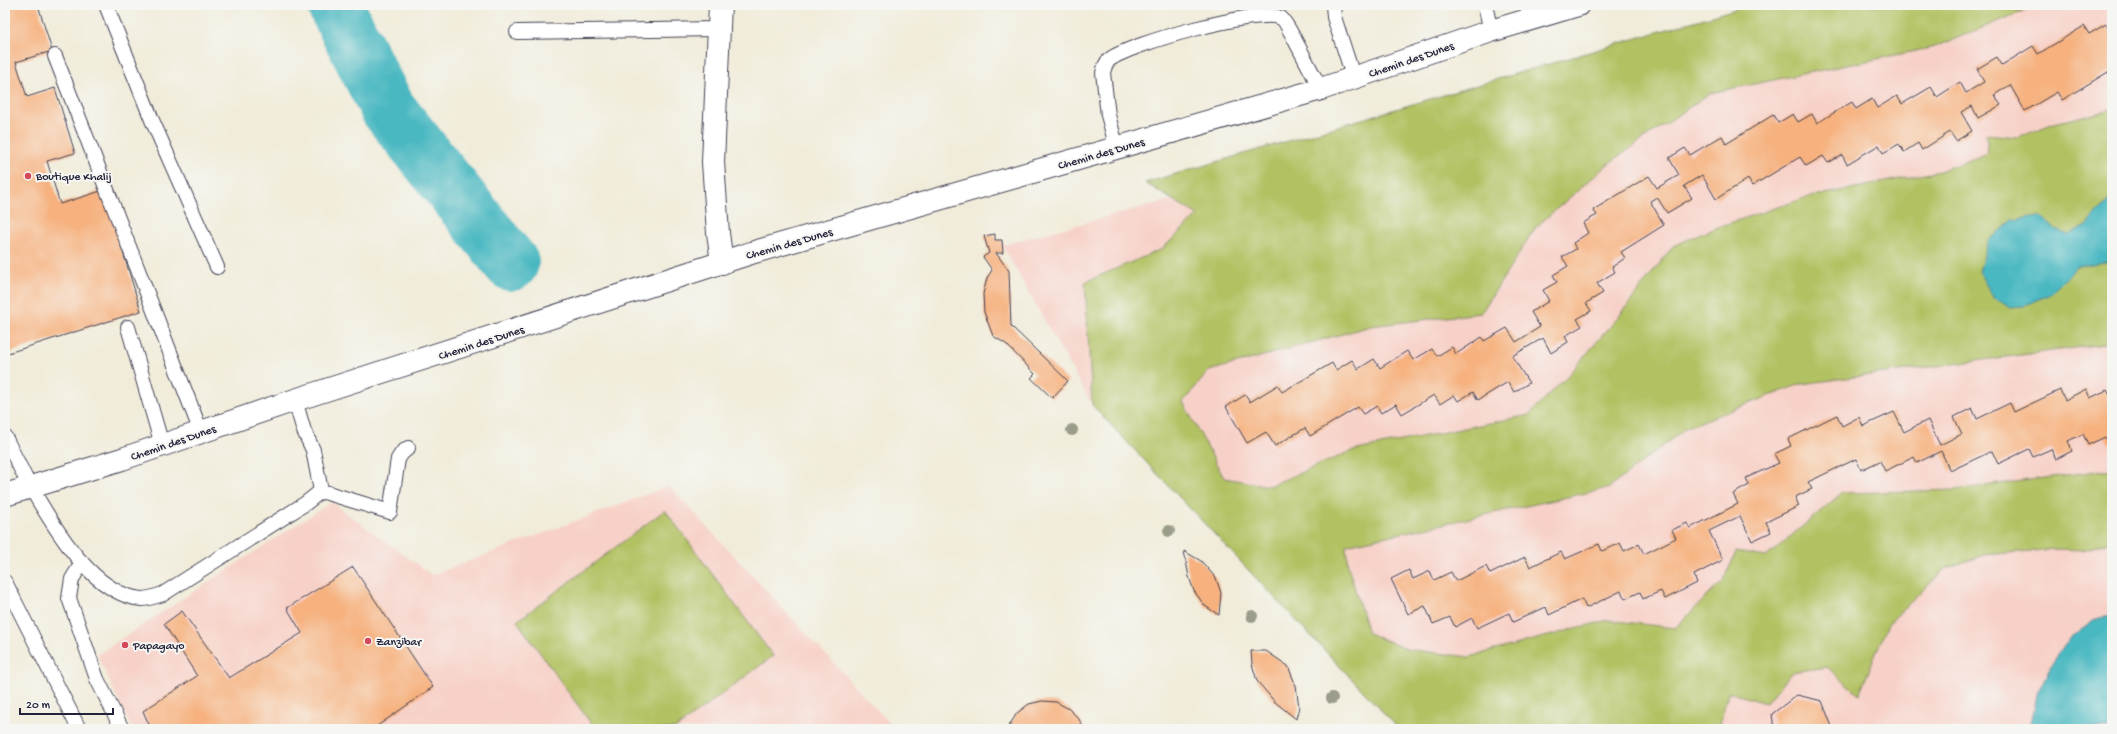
<svg xmlns="http://www.w3.org/2000/svg" width="2117" height="734" font-family="'Gochi Hand',sans-serif">
<rect width="100%" height="100%" fill="#f6f6f2"/>
<filter id="ink" filterUnits="userSpaceOnUse"><feTurbulence type="fractalNoise" baseFrequency=".025" numOctaves="2"/><feDisplacementMap in="SourceGraphic" scale="8" xChannelSelector="R" yChannelSelector="G"/><feConvolveMatrix kernelMatrix="1 2 1 2 8 2 1 2 1" color-interpolation-filters="sRGB"/></filter>
<filter id="wash" filterUnits="userSpaceOnUse"><feTurbulence type="fractalNoise" baseFrequency=".012" numOctaves="4" result="noise"/><feDisplacementMap in="SourceGraphic" scale="16" xChannelSelector="R" yChannelSelector="G"/><feGaussianBlur stdDeviation="0.9" result="paint"/><feColorMatrix in="noise" values="0 0 0 0 0 0 0 0 0 0 0 0 0 0 0 0 0 1.4 0 .05"/><feComposite in="paint" operator="in"/></filter>
<g filter="url(#wash)">
<rect width="100%" height="100%" fill="#f1ecda"/>
<g fill="#f7d1c8">
<path d="M1918,5h194v724h-695l-325,-324 -90,-160 780,-210z"/>
<path d="M669,486l226,243h-763l-35,-74 234,-153 101,73z"/>
</g>
<g fill="#b2c264" stroke="#6a7250">
<path d="M1749,5h290l-104,42 -225,46 -102,71 -72,63 -55,86 -110,13 -162,45 -26,31 41,76 45,8 83,-35 177,-36 40,-41 52,-60 52,-68 42,-18 90,-30 135,-27 48,-18 -2,-19 32,3 39,-15 55,-12v233l-311,41 -114,43 -78,61 -263,57 2,21 20,67 38,16 63,8 139,-37 67,8 49,-48 12,-28 30,5 76,-64 112,-3 158,-21v72l-30,9 -25,-1 -73,6 -38,13 -58,56 -29,71 -32,-28 -35,5 -26,31 -38,-11 -9,37h-320l-307,-324 -7,-123 77,-33 36,-34 -53,-32z"/>
<path d="M665,510l108,146 -98,73h-80l-78,-108z"/>
</g>
<g fill="#49b8c1" stroke="#366d7e">
<path d="M2112,196v65l-34,5 -28,28 -25,12 -16,1 -16,-10 -14,-25 9,-31 25,-21 26,-4 18,14 11,5 19,-9z"/>
<path d="M2105,616h7v113h-82l7,-35 14,-29 21,-30z"/>
</g>
<g fill="none" stroke-linecap="round" stroke-linejoin="round">
<path stroke="#49b8c1" stroke-width="56" d="M335,5l53,104 123,154"/>
</g>
<g id="blocks">
<g fill="#f6b17e">
<path d="M5,5h33l14,46 -36,11 11,35 28,-9 20,65 -28,8 13,43 44,-14 37,121 -136,43z"/>
<path d="M2106,24l4,8 2,-1v48l-4,-7 -46,28 -5,-8 -32,19 -15,-26 -16,10 7,10 -23,13 -6,-12 -11,6 11,19 -16,10 -6,-9 -28,18 -4,-7 -14,9 -5,-8 -16,9 -4,-8 -32,19 -5,-9 -14,8 -5,-7 -17,10 -6,-9 -48,29 -4,-7 -32,20 -14,-24 -18,11 8,12 -25,15 -10,-16 -7,4 14,24 -43,27 4,6 -13,9 3,5 -18,11 6,10 -17,10 5,8 -14,8 5,7 -17,10 3,6 -17,11 -8,-15 -31,18 17,27 -15,9 -6,-10 -30,18 -5,-8 -15,9 -4,-6 -14,9 -6,-9 -32,19 -6,-10 -15,9 -4,-7 -14,8 -5,-7 -48,29 -5,-8 -30,18 -9,-14 -19,11 -21,-36 19,-12 5,7 28,-17 4,7 50,-29 4,7 16,-10 6,9 16,-10 6,9 27,-17 6,9 19,-11 5,7 15,-9 4,7 26,-17 2,4 23,-13 9,14 24,-15 -9,-15 18,-11 -6,-11 14,-8 -4,-7 15,-9 -6,-9 14,-8 -3,-6 15,-10 -5,-10 14,-8 -4,-5 56,-34 8,12 22,-13 -10,-17 16,-10 5,7 32,-19 4,8 47,-29 5,8 15,-9 5,8 14,-8 5,9 35,-21 4,7 16,-10 5,9 20,-12 5,8 29,-17 6,10 23,-15 6,11 18,-11 -7,-13 20,-12 5,8 31,-19 5,8 46,-28 5,8z"/>
<path d="M995,234v6h7l1,13h-7l13,18 2,55 57,55 -16,17 -21,-20 4,-4 -29,-30 -13,-8 -9,-24 -1,-18 4,-16 5,-8 -9,-13 6,-4 -5,-17z"/>
<path d="M2086,389l4,9 17,-8 5,8v44l-3,2 -4,-7 -17,8 -5,-11 -15,7 4,10 -16,8 -5,-10 -18,8 -4,-8 -31,15 -6,-13 -42,20 -9,-20 -24,12 -3,-6 -29,14 -5,-10 -19,9 -5,-11 -48,23 4,7 -17,8 4,9 -33,16 5,10 -19,9 -12,-25 -31,15 14,29 -29,15 3,8 -32,16 -4,-8 -18,8 -3,-7 -15,7 -4,-8 -35,17 -4,-9 -33,16 -3,-8 -33,15 -4,-9 -32,15 -5,-10 -17,9 -5,-10 -17,7 -8,-18 -17,8 -17,-35 18,-9 4,9 17,-8 4,9 17,-8 5,9 30,-15 4,8 35,-17 5,10 31,-15 4,7 34,-15 3,7 18,-8 4,8 15,-7 5,10 32,-16 -4,-8 15,-7 3,5 48,-24 -5,-10 16,-9 -3,-7 33,-15 -5,-9 17,-8 -3,-7 49,-24 5,11 17,-9 4,9 31,-14 10,20 24,-12 12,25 22,-11 -8,-17 18,-9 5,11 33,-16 4,9 46,-22 5,10z"/>
<path d="M1184,551l17,10 15,17 5,15 -2,22 -14,-9 -11,-15 -5,-14z"/>
<path d="M353,567l80,120 -60,42h-222l-8,-18 54,-35 -33,-52 18,-13 47,67 73,-45 -15,-25z"/>
<path d="M1251,651h15l22,15 8,20 3,21 -3,12 -21,-17 -18,-21 -5,-17z"/>
<path d="M1797,695l25,6 11,28h-59l-2,-15z"/>
<path d="M1042,701l14,1 13,7 10,10 5,10h-77l10,-16 12,-9z"/>
</g>
</g>
</g>
<g filter="url(#ink)">
<use href="#blocks" fill-opacity="0" stroke="#414053" stroke-width="1"/>
<g fill="none" stroke-linecap="round" stroke-linejoin="round">
<g stroke="#414053" stroke-width="16">
<g id="lane">
<path d="M106,5l46,115 65,147"/>
<path d="M1333,5l1,12 20,62"/>
<path d="M1485,5l6,26"/>
<path d="M517,32l202,-3"/>
<path d="M55,56l146,376"/>
<path d="M1117,149l-9,-34 -5,-42c1,-5 2,-9 6,-13 19,-16 152,-53 172,-42 5,2 34,62 40,71"/>
<path d="M128,327l34,118"/>
<path d="M5,437l25,50"/>
<path d="M30,486c23,39 62,109 112,113 6,0 15,-3 21,-5l143,-91 15,-12 -8,-41 -9,-19 -9,-31"/>
<path d="M321,491l69,21 8,-53 4,-6 6,-5"/>
<path d="M82,563l-10,16 -3,19 28,81 25,50"/>
<path d="M5,582l74,147"/>
</g>
</g>
<g stroke="#414053" stroke-width="24">
<g id="secondary">
<path d="M720,5l-7,157 5,71 4,30"/>
<path d="M5,495l117,-36 173,-59 456,-147 570,-164 170,-58 87,-26"/>
</g>
</g>
<use href="#lane" stroke="#fff" stroke-width="14"/>
<use href="#secondary" stroke="#fff" stroke-width="22"/>
</g>
<g fill="#9b9c8a">
<circle cx="1072" cy="430" r="6"/>
<circle cx="1169" cy="531" r="6"/>
<circle cx="1252" cy="616" r="6"/>
<circle cx="1332" cy="698" r="6"/>
</g>
</g>
<g fill="#d1495b" stroke="#f6f6f2" stroke-width="1.5">
<circle cx="28" cy="176" r="4"/>
<circle cx="368" cy="641" r="4"/>
<circle cx="125" cy="645" r="4"/>
</g>
<g text-anchor="middle" stroke-width="4" stroke-linejoin="round" paint-order="stroke">
<g font-size="12" fill="#22223b" stroke="#f6f6f2">
<text transform="translate(1411 59) rotate(-19)" y="4">Chemin des Dunes</text>
<text transform="translate(1101 153) rotate(-16)" y="4">Chemin des Dunes</text>
<text transform="translate(789 243) rotate(-16)" y="4">Chemin des Dunes</text>
<text transform="translate(481 342) rotate(-18)" y="4">Chemin des Dunes</text>
<text transform="translate(173 442) rotate(-19)" y="4">Chemin des Dunes</text>
</g>
<g font-size="12" fill="#22223b" stroke="#f6f6f2" text-anchor="start">
<text x="36" y="180">Boutique Khalij</text>
<text x="376" y="645">Zanzibar</text>
<text x="133" y="649">Papagayo</text>
</g>
</g>
<rect width="2117" height="734" fill="none" stroke="#f6f6f2" stroke-width="20"/>
<path d="M20 708v6h93v-6" fill="none" stroke="#22223b" stroke-width="2"/>
<text x="26" y="708" font-size="12" fill="#22223b" stroke="#f6f6f2" stroke-width="3" paint-order="stroke">20 m</text>
</svg>
